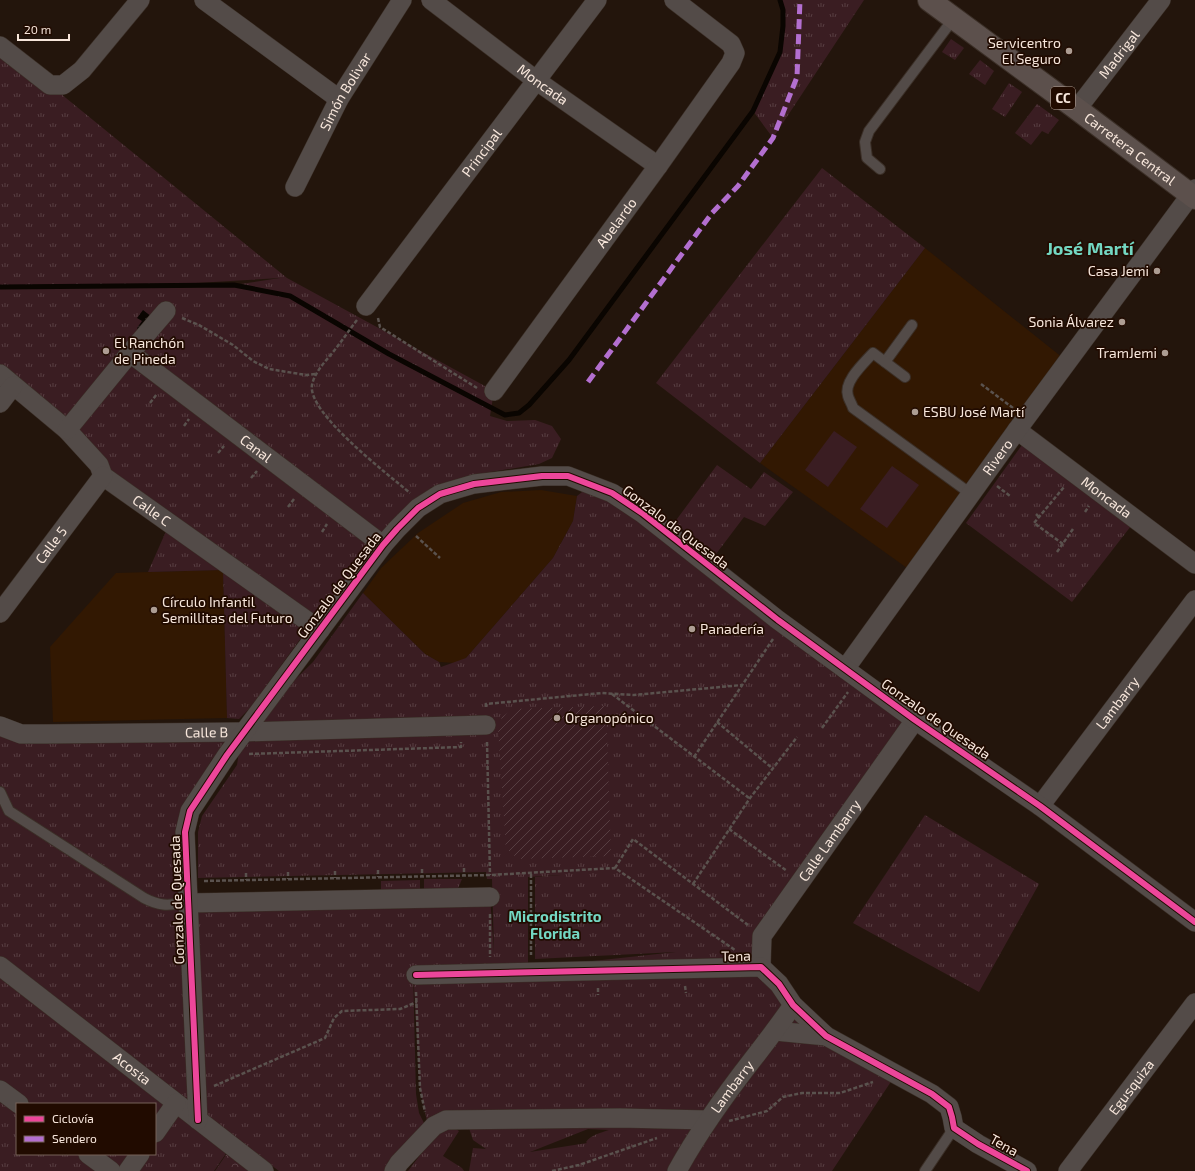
<svg xmlns="http://www.w3.org/2000/svg" width="1195" height="1171" font-family="'Exo 2',sans-serif">
<defs>
<pattern id="grass-tufts" width="24" height="20" patternUnits="userSpaceOnUse"><rect width="24" height="20" fill="#3a1d22"/><path d="M3 7l-1-3M5 7V3M7 7l1-3M15 17l-1-3M17 17v-4M19 17l1-3" fill="none" stroke="#573e42"/></pattern>
<pattern id="park-crowns" width="20" height="18" patternUnits="userSpaceOnUse"><rect width="20" height="18" fill="#3a1d22"/><path d="M2 6a3 3 0 1 1 6 0M12 15a3 3 0 1 1 6 0" fill="none" stroke="#573e42"/></pattern>
<pattern id="garden-furrows" width="10" height="10" patternUnits="userSpaceOnUse"><rect width="10" height="10" fill="#3a1d22"/><path d="M-1 1l2-2M0 10L10 0M9 11l2-2" fill="none" stroke="#573e42"/></pattern>
<pattern id="water-ripples" width="26" height="14" patternUnits="userSpaceOnUse"><rect width="26" height="14" fill="#0a0501"/><path d="M2 4q2-2 4 0t4 0M15 11q2-2 4 0t4 0" fill="none" stroke="#2e2925"/></pattern>
</defs>
<rect width="100%" height="100%" fill="#23150c"/>
<g fill="#321802">
<path d="M925,248l143,114 -154,211 -154,-110z"/>
<path d="M541,490l36,6 -4,25 -20,37 -87,100 -10,5 -17,-1 -14,-8 -62,-61 18,-25 37,-35 45,-30 38,-11z"/>
<path d="M223,570l4,148 -174,4 -3,-75 66,-74z"/>
</g>
<g fill="url(#grass-tufts)" fill-rule="evenodd">
<path d="M780,0h84l-91,138 -20,-27 27,-59 3,-42z"/>
<path d="M951,39l13,9 -9,12 -13,-8z"/>
<path d="M0,54l50,31 237,193 207,113 -4,25 17,5 28,-1 17,6 9,13 -9,19 -13,6 -72,12 -37,12 10,6 -131,133 -59,81 -11,11 -12,-1 -4,-148 -75,2 19,-43 -167,-155zM280,278l-46,7h-72z"/>
<path d="M980,60l14,11 -9,14 -16,-11z"/>
<path d="M1009,83l13,9 -17,25 -13,-8z"/>
<path d="M1037,104l22,16 -11,14 -6,-3 -11,14 -16,-12z"/>
<path d="M822,168l103,80 -165,215 -104,-80z"/>
<path d="M1022,445l109,81 -59,76 -106,-79z"/>
<path d="M717,465l34,24 13,-17 29,20 -28,34 -21,-9 -28,37 -42,-31z"/>
<path d="M591,485l324,235 -153,216 -1,31 32,38 103,69 -64,97h-363l4,-23 13,1 -13,-9 -5,-15 -14,3 5,3 -16,25 19,12 2,3h-56l28,-37 -7,-3 -9,-43 -7,-118 3,124 3,19 7,14 -36,44h-111l-43,-32 -22,32h-214v-446l242,7 71,-70 50,-69 62,61 14,8 2,5 25,-9 87,-100 20,-37 4,-25zM242,733l-5,32 -35,51 -4,16v46l288,-6 1,7h5l2,73 -4,-55 -302,6 -11,-23v-49l10,-27 25,-45zM561,875l-26,2v82l141,-7 -148,16v-91zM17,1104h138v50h-138zM588,1129l21,1c-9,3 -18,5 -23,12l1,1 -57,9z"/>
<path d="M925,815l114,69 -60,108 -126,-69z"/>
<path d="M424,879h38l-6,14h-32z"/>
<path d="M420,880v13h-39v-12z"/>
</g>
<path fill="url(#park-crowns)" d="M232,1146l32,25h-49z"/>
<path fill="url(#garden-furrows)" d="M606,706l5,150 -93,3 -12,-11 -8,-120 4,-11 11,-8z"/>
<g fill="#3a1d22">
<path d="M834,431l23,16 -29,40 -23,-17z"/>
<path d="M892,466l27,19 -32,43 -27,-19z"/>
</g>
<path fill="url(#water-ripples)" d="M143,310l9,7 -12,15 -3,-4 5,-7 -5,-3z"/>
<g fill="none" stroke-linecap="round" stroke-linejoin="round">
<path stroke="#0a0501" stroke-width="5" d="M0,287l234,-2 56,11 99,58 116,61 14,-2 10,-8 40,-45 184,-249 27,-59 3,-26v-16l-3,-10"/>
<g stroke="#3b2f27" stroke-width="12">
<g id="service">
<path d="M880,169l-13,-11 -2,-16 4,-11 85,-113"/>
<path d="M885,362l27,-37"/>
<path d="M905,377l-32,-24c-9,10 -30,29 -25,43 1,4 4,8 5,12l118,86"/>
<path d="M0,792l9,19 135,87c17,9 25,7 44,5"/>
<path d="M925,1171l29,-43"/>
</g>
</g>
<g stroke="#3b2f27" stroke-width="20">
<g id="minor">
<path d="M204,0l135,99"/>
<path id="s1" d="M431,0l106,81 121,85"/>
<path d="M0,46l50,39h13l19,-15 58,-70"/>
<path id="s2" d="M1077,109l84,-109"/>
<path id="s3" d="M295,187l44,-88 63,-99"/>
<path id="s4" d="M366,306l231,-306"/>
<path id="s5" d="M130,353l253,192"/>
<path id="s6" d="M0,374l67,56 32,35 4,11 217,154"/>
<path id="s7" d="M494,391l164,-225 73,-103 4,-10 -4,-9 -57,-44"/>
<path d="M0,403l13,-17"/>
<path d="M67,430l63,-77 36,-42"/>
<path id="s8" d="M1017,430l178,134"/>
<path id="s9" d="M0,613l103,-137"/>
<path id="s10" d="M845,669l172,-239 178,-241"/>
<path id="s11" d="M0,726l21,8h24l197,-2 244,-7"/>
<path id="s12" d="M1040,806l155,-206"/>
<path d="M188,903l302,-6"/>
<path id="s13" d="M0,966l264,205"/>
<path id="s14" d="M761,967l1,-31 153,-216"/>
<path d="M416,975l345,-8 18,17 14,21 33,31 106,58 17,13 3,10 2,11 24,16 49,27"/>
<path d="M775,1031l51,5"/>
<path d="M0,1090l19,14"/>
<path d="M198,1120l-13,-288 5,-21 37,-56 156,-210 14,-16 21,-21 22,-14 34,-10 68,-8h26l44,17 30,20 136,107 137,100 125,86 155,116"/>
<path d="M155,1133l21,-30"/>
<path d="M88,1154l23,17"/>
<path d="M128,1171l12,-17"/>
<path d="M394,1171l5,-8 35,-37 12,-6 174,-2 88,2"/>
<path id="s15" d="M677,1171c22,-40 48,-76 76,-112 14,-18 27,-35 40,-54"/>
<path id="s16" d="M1068,1171l127,-168"/>
</g>
</g>
<g stroke="#3b2f27" stroke-width="24">
<g id="trunk">
<path id="s17" d="M929,0l148,109 118,89"/>
</g>
</g>
<g stroke="#5a524e" stroke-width="2.5" stroke-dasharray="4 2" stroke-linecap="butt">
<path d="M182,318l17,7 34,20 20,16 16,8 37,6 10,-1"/>
<path d="M378,318l2,9 97,61"/>
<path d="M357,320c-7,9 -13,18 -20,27 -8,11 -22,23 -25,38 -5,28 77,90 98,108"/>
<path d="M981,384l32,24"/>
<path d="M150,403l7,-9"/>
<path d="M184,426l5,-7"/>
<path d="M218,453l6,-7"/>
<path d="M251,478l6,-7"/>
<path d="M997,486l13,10"/>
<path d="M288,507l6,-8"/>
<path d="M1085,512l4,-6"/>
<path d="M1036,514l3,3"/>
<path d="M322,532l5,-8"/>
<path d="M416,536l24,22"/>
<path d="M1063,544l-29,-21 30,-36"/>
<path d="M1057,552l16,-23"/>
<path d="M612,694l137,104"/>
<path d="M486,707v-3l116,-11 32,2 108,-10"/>
<path d="M717,722l55,46"/>
<path d="M822,728l26,-36"/>
<path d="M487,742l3,133"/>
<path d="M249,754l212,-7v-5"/>
<path d="M694,757l79,-118"/>
<path d="M729,829l58,42"/>
<path d="M464,868v8"/>
<path d="M615,868l18,-29 115,86"/>
<path d="M422,869v8"/>
<path d="M378,870v7"/>
<path d="M335,871v7"/>
<path d="M288,872v7"/>
<path d="M246,873v7"/>
<path d="M531,874v81"/>
<path d="M204,881l286,-6 125,-7 120,82"/>
<path d="M693,884l57,-86 47,-61"/>
<path d="M490,914v43"/>
<path d="M685,986l1,7"/>
<path d="M598,988v7"/>
<path d="M416,992l4,96 5,24"/>
<path d="M214,1086l111,-48 9,-20 8,-7 58,-2 17,-7"/>
<path d="M729,1121l38,-10 16,-14 19,-4h38l33,-11"/>
<path d="M552,1171l27,-6 78,-27"/>
</g>
<use href="#service" stroke="#534b48" stroke-width="10"/>
<use href="#minor" stroke="#534b48" stroke-width="19"/>
<use href="#trunk" stroke="#5c504c" stroke-width="22"/>
<path stroke="#b36fd0" stroke-width="5" stroke-dasharray="10 5" stroke-linecap="butt" d="M588,382l124,-169 26,-27 35,-48 24,-61 3,-77"/>
<g stroke="#210b00" stroke-width="8">
<g id="cycleway">
<path d="M416,975l345,-8 18,17 14,21 33,31 106,58 17,13 3,10 2,11 24,16 49,27"/>
<path d="M198,1120l-13,-288 5,-21 37,-56 156,-210 14,-16 21,-21 22,-14 34,-10 68,-8h26l44,17 30,20 136,107 137,100 125,86 155,116"/>
</g>
</g>
<use href="#cycleway" stroke="#ed469a" stroke-width="6"/>
</g>
<g fill="#ad9d93" stroke="#210b00" stroke-width="1.5">
<circle cx="1069" cy="51" r="4"/>
<circle cx="1157" cy="271" r="4"/>
<circle cx="1122" cy="322" r="4"/>
<circle cx="106" cy="351" r="4"/>
<circle cx="1165" cy="353" r="4"/>
<circle cx="915" cy="412" r="4"/>
<circle cx="154" cy="610" r="4"/>
<circle cx="692" cy="629" r="4"/>
<circle cx="557" cy="718" r="4"/>
</g>
<g text-anchor="middle" stroke-width="3.5" stroke-linejoin="round" paint-order="stroke">
<rect fill="#210b00" stroke="#b7a499" stroke-width="1" x="1051" y="87" width="24" height="22" rx="3"/>
<g font-size="13" font-weight="bold" fill="#f7e6db">
<text x="1063" y="103">CC</text>
</g>
<g font-size="14" fill="#f7e6db" stroke="#210b00" text-anchor="start">
<text x="1061" y="48" text-anchor="end">Servicentro<tspan x="1061" dy="16">El Seguro</tspan></text>
<text x="1149" y="276" text-anchor="end">Casa Jemi</text>
<text x="1114" y="327" text-anchor="end">Sonia Álvarez</text>
<text x="114" y="348">El Ranchón<tspan x="114" dy="16">de Pineda</tspan></text>
<text x="1157" y="358" text-anchor="end">TramJemi</text>
<text x="923" y="417">ESBU José Martí</text>
<text x="162" y="607">Círculo Infantil<tspan x="162" dy="16">Semillitas del Futuro</tspan></text>
<text x="700" y="634">Panadería</text>
<text x="565" y="723">Organopónico</text>
</g>
<g font-size="14" fill="#f7e6db" stroke="#210b00">
<text dy="5" stroke="none"><textPath href="#s2" startOffset="69">Madrigal</textPath></text>
<text dy="5" stroke="none"><textPath href="#s1" startOffset="140">Moncada</textPath></text>
<text dy="5" stroke="none"><textPath href="#s3" startOffset="108">Simón Bolivar</textPath></text>
<text dy="5" stroke="none"><textPath href="#s17" startOffset="250">Carretera Central</textPath></text>
<text dy="5" stroke="none"><textPath href="#s4" startOffset="192">Principal</textPath></text>
<text dy="5" stroke="none"><textPath href="#s7" startOffset="208">Abelardo</textPath></text>
<text dy="5" stroke="none"><textPath href="#s5" startOffset="158">Canal</textPath></text>
<text dy="5" stroke="none"><textPath href="#s10" startOffset="261">Rivero</textPath></text>
<text dy="5" stroke="none"><textPath href="#s8" startOffset="112">Moncada</textPath></text>
<text dy="5" stroke="none"><textPath href="#s6" startOffset="206">Calle C</textPath></text>
<text transform="translate(676 527) rotate(37)" y="5">Gonzalo de Quesada</text>
<text dy="5" stroke="none"><textPath href="#s9" startOffset="85">Calle 5</textPath></text>
<text transform="translate(339 585) rotate(-53)" y="5">Gonzalo de Quesada</text>
<text dy="5" stroke="none"><textPath href="#s12" startOffset="129">Lambarry</textPath></text>
<text transform="translate(936 719) rotate(35)" y="5">Gonzalo de Quesada</text>
<text dy="5" stroke="none"><textPath href="#s11" startOffset="208">Calle B</textPath></text>
<text dy="5" stroke="none"><textPath href="#s14" startOffset="148">Calle Lambarry</textPath></text>
<text transform="translate(177 900) rotate(-92)" y="5">Gonzalo de Quesada</text>
<text transform="translate(736 956) rotate(-1)" y="5">Tena</text>
<text dy="5" stroke="none"><textPath href="#s13" startOffset="167">Acosta</textPath></text>
<text dy="5" stroke="none"><textPath href="#s15" startOffset="101">Lambarry</textPath></text>
<text dy="5" stroke="none"><textPath href="#s16" startOffset="105">Egusquiza</textPath></text>
<text transform="translate(1004 1145) rotate(29)" y="5">Tena</text>
</g>
<g font-size="15" font-weight="bold" fill="#73d7c2" stroke="#210b00">
<text x="555" y="922">Microdistrito<tspan x="555" dy="17">Florida</tspan></text>
</g>
<g font-size="18" font-weight="bold" fill="#73d7c2" stroke="#210b00">
<text x="1090" y="255">José Martí</text>
</g>
</g>
<rect x="16" y="1103" width="140" height="52" fill="#210b00" stroke="#776358"/>
<rect x="24" y="1116" width="20" height="6" fill="#ed469a" stroke="#776358"/>
<text x="52" y="1123" font-size="12" fill="#f7e6db">Ciclovía</text>
<rect x="24" y="1136" width="20" height="6" fill="#b36fd0" stroke="#776358"/>
<text x="52" y="1143" font-size="12" fill="#f7e6db">Sendero</text>
<path d="M18 34v6h51v-6" fill="none" stroke="#f7e6db" stroke-width="2"/>
<text x="24" y="34" font-size="12" fill="#f7e6db" stroke="#210b00" stroke-width="3" paint-order="stroke">20 m</text>
</svg>
